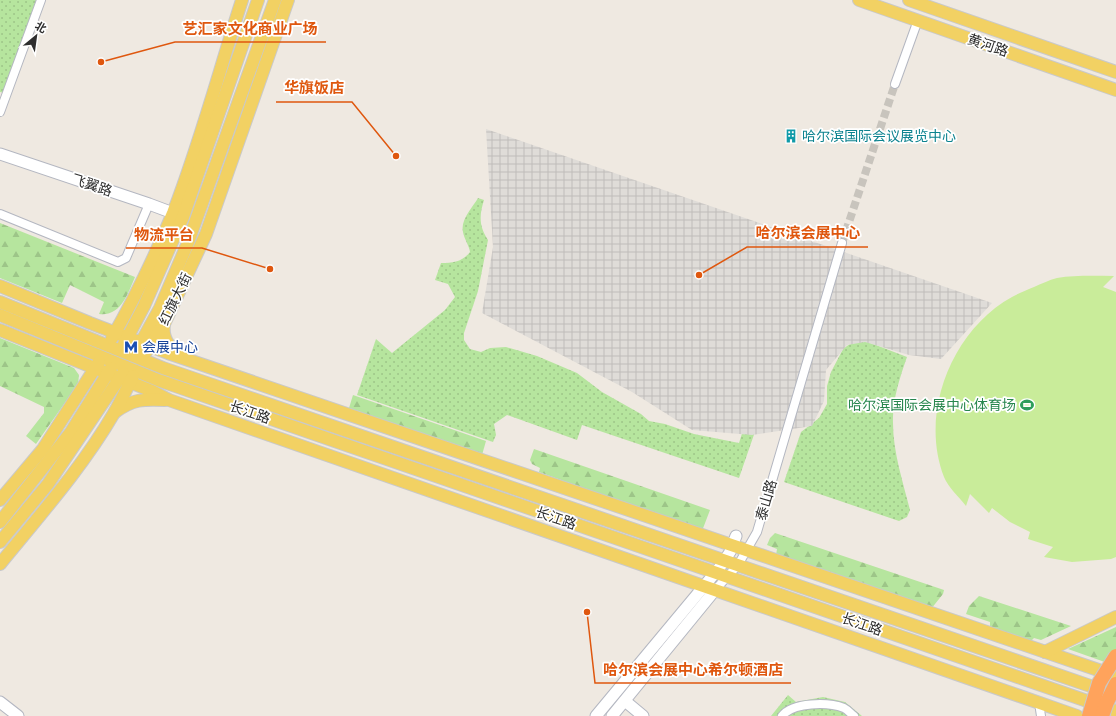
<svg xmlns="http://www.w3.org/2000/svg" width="1116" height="716" font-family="'Fira Sans Condensed','Noto Sans SC',sans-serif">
<defs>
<pattern id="green-dots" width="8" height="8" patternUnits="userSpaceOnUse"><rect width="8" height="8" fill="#b6e59e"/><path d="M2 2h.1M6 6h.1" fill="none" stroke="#9dc588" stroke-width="1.8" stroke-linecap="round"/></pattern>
<pattern id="forest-firs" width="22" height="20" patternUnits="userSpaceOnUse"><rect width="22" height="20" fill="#b6e59e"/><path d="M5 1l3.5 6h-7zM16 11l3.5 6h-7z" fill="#9dc588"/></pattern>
<pattern id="plaza-grid" width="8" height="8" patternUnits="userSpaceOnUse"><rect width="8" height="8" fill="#dfdcd8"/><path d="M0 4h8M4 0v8" fill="none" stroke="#c0bdba"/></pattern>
</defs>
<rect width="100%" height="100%" fill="#efe9e1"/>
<g fill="url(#green-dots)">
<path d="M0,0h36l-32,93 -4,-1z"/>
<path d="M478,198l6,2c-5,16 -5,26 4,40l-10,51 -14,42v7l6,9 11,3 9,-4 16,-1 31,9 40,17 25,19 39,22 8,7 16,3 29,10 45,9 7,-22 12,2 -19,55 -157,-53 -5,15 -70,-25 -13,9 2,11 -3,7 -136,-47 19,-56 16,14 53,-43 10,-13 -7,-13 -13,-4 6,-17c12,0 21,-1 29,-11 -1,-7 -6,-13 -7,-20 -3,-12 10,-25 15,-34z"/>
<path d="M863,340l44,17c-7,20 -15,44 -14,66 0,29 10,59 17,87l-3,7 -8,4 -115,-39 17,-50 18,-14 8,-14v-18l4,-14 12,-23 8,-6z"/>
<path d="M788,695l8,7 27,-5 22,5 17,14h-91z"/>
</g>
<g fill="url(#forest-firs)">
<path d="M0,223l135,54c-7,16 -14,40 -36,37l5,-12 -34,-17 -8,18 -62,-25z"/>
<path d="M0,338l74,30 5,7 -1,9 -42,60 -10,-8 18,-23v-6l-44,-21z"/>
<path d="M353,395l133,46 -4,14 -133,-47z"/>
<path d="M534,449l176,61 -8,21 -163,-59 1,-4 -8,-4 -2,-4z"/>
<path d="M775,533l169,57 -1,4 -12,15 -155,-54 1,-6 -10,-4 3,-7z"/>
<path d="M979,596l92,30 -30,14 -7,-2 -4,4 -40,-15v-5l-24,-8 3,-8z"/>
<path d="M1116,627v39l-48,-17z"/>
</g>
<path fill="#c9ec9a" d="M1114,276l-11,11 13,5v265l-5,2 -39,3 -28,-5 9,-10 -25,-8 2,-7 -20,-10 -18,-14 -3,5 -19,-19 -4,12c-7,-9 -18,-19 -22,-29 -25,-64 8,-147 68,-180 7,-4 15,-7 22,-10 7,-3 15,-7 23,-9 18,-3 39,-2 57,-2z"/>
<path fill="url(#plaza-grid)" d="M486,129l506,174 -51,56 -32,-4 -44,-13 -18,3 -21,25 -2,31 -12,25 -60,9 -60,-5 -60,-38 -150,-79 11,-66z"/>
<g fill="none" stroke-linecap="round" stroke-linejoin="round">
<path stroke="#c8c4bd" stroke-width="8" stroke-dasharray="8 4" stroke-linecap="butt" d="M842,243l53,-159"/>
<g stroke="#b4b7c1" stroke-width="10">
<g id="street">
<path d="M895,84l23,-64"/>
<path d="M0,112l41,-112"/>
<path d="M0,214l118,48 8,-4 23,-54"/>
<path d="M715,590l23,-25 19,-33 85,-289"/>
<path d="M1039,703l2,13"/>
<path d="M782,716c11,-14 46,-14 62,-8 4,2 7,6 10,8"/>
</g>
</g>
<g stroke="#b4b7c1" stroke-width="13">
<g id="secondary">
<path d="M0,154l149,50 32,12"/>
<path d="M625,701l18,15"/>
<path d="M0,702l18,14"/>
<path d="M596,716l124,-149 10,-15 6,-16"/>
<path d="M612,716l103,-126"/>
</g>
</g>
<g stroke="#c9c9c9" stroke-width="14">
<g id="primary">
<path d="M859,0l257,90"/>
<path d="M909,0l207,72"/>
<path d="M0,286l90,37 78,30 948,323"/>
<path d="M0,302l163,66 942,323"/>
<path d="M0,315l158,65 958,331"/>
<path d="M164,324c-2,13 4,23 15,30"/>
<path d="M0,330l152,61 17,9 908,316"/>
<path d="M112,338c23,-40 43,-82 61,-125 27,-69 46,-142 69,-213"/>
<path d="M124,344l20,-38 39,-89 75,-217"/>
<path d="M138,348l22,-40 27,-63 88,-245"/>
<path d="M146,352l18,-28 42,-90 82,-234"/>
<path d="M115,412c18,-13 28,-13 50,-12"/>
<path d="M0,500l43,-51 56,-87"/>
<path d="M0,522l71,-90 40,-64"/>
<path d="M0,542l48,-58 75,-111"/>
<path d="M0,564c39,-48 82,-96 114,-151 7,-12 13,-25 19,-37"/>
<path d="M1045,652l71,-35"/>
</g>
</g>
<use href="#street" stroke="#fff" stroke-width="8"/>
<use href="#secondary" stroke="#fff" stroke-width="11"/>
<use href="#primary" stroke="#f2d163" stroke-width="12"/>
<g stroke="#c9c9c9" stroke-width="16" stroke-linecap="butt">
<g id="highway-bridge">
<path d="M1089,716l10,-33 17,-27"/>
<path d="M1102,716l5,-14 9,-18"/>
</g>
</g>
<use href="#highway-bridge" stroke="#ffa35c" stroke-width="14"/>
</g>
<defs>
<g id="building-bare" transform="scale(1.08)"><path d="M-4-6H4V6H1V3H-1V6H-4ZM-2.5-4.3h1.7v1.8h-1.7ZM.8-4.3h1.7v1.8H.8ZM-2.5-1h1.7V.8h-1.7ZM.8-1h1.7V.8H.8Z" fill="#0f9aa8" stroke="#fff" stroke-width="2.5" paint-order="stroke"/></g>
<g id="metro-bare" transform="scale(1.08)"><path d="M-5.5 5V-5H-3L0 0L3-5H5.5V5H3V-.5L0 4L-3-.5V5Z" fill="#1a4fb4" stroke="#fff" stroke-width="2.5" paint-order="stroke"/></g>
<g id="stadium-bare" transform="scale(1.08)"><path d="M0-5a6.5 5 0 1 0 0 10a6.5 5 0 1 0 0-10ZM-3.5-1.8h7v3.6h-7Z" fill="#2e9e5b" stroke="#fff" stroke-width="2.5" paint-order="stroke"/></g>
</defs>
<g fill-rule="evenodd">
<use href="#building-bare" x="791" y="136"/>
<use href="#metro-bare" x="131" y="347"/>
<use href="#stadium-bare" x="1027" y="405"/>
</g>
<g text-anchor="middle" stroke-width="3.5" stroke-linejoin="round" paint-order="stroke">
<g font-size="14" fill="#2e2e2e" stroke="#fff">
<text transform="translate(988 45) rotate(19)" y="5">黄河路</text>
<text transform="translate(92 185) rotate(18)" y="5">飞翼路</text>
<text transform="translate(175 299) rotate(-64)" y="5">红旗大街</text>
<text transform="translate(250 412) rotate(19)" y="5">长江路</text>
<text transform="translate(766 500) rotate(-74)" y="5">泰山路</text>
<text transform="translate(556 518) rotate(19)" y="5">长江路</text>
<text transform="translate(862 624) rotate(19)" y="5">长江路</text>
</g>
<g font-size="14" fill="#0d838f" stroke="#fff" text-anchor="start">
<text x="802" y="141">哈尔滨国际会议展览中心</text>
</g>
<g font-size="14" fill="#164399" stroke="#fff" text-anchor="start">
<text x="142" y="352">会展中心</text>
</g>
<g font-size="14" fill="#27864d" stroke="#fff" text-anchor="end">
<text x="1016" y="410">哈尔滨国际会展中心体育场</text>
</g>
</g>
<path fill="none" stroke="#df570e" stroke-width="1.5" d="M101 62L175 42H326M396 156L352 102H276M699 275L747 247H868M270 269L202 248H126M587 612L595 683H791"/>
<g fill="#df570e" stroke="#fff" stroke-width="1.5">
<circle cx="101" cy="62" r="4"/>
<circle cx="396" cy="156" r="4"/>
<circle cx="699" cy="275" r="4"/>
<circle cx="270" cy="269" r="4"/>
<circle cx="587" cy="612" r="4"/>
</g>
<g font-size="15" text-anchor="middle" font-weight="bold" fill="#df570e" stroke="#fff" stroke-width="3.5" stroke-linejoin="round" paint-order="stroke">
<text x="250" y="34">艺汇家文化商业广场</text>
<text x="314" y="93">华旗饭店</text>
<text x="808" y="238">哈尔滨会展中心</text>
<text x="164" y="240">物流平台</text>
<text x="693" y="675">哈尔滨会展中心希尔顿酒店</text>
</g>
<g transform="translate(36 36) rotate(29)" stroke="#ffffff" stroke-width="3" paint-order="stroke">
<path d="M0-3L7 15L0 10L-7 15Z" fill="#2e2e2e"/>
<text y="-6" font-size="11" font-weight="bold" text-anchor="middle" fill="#2e2e2e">北</text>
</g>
</svg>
